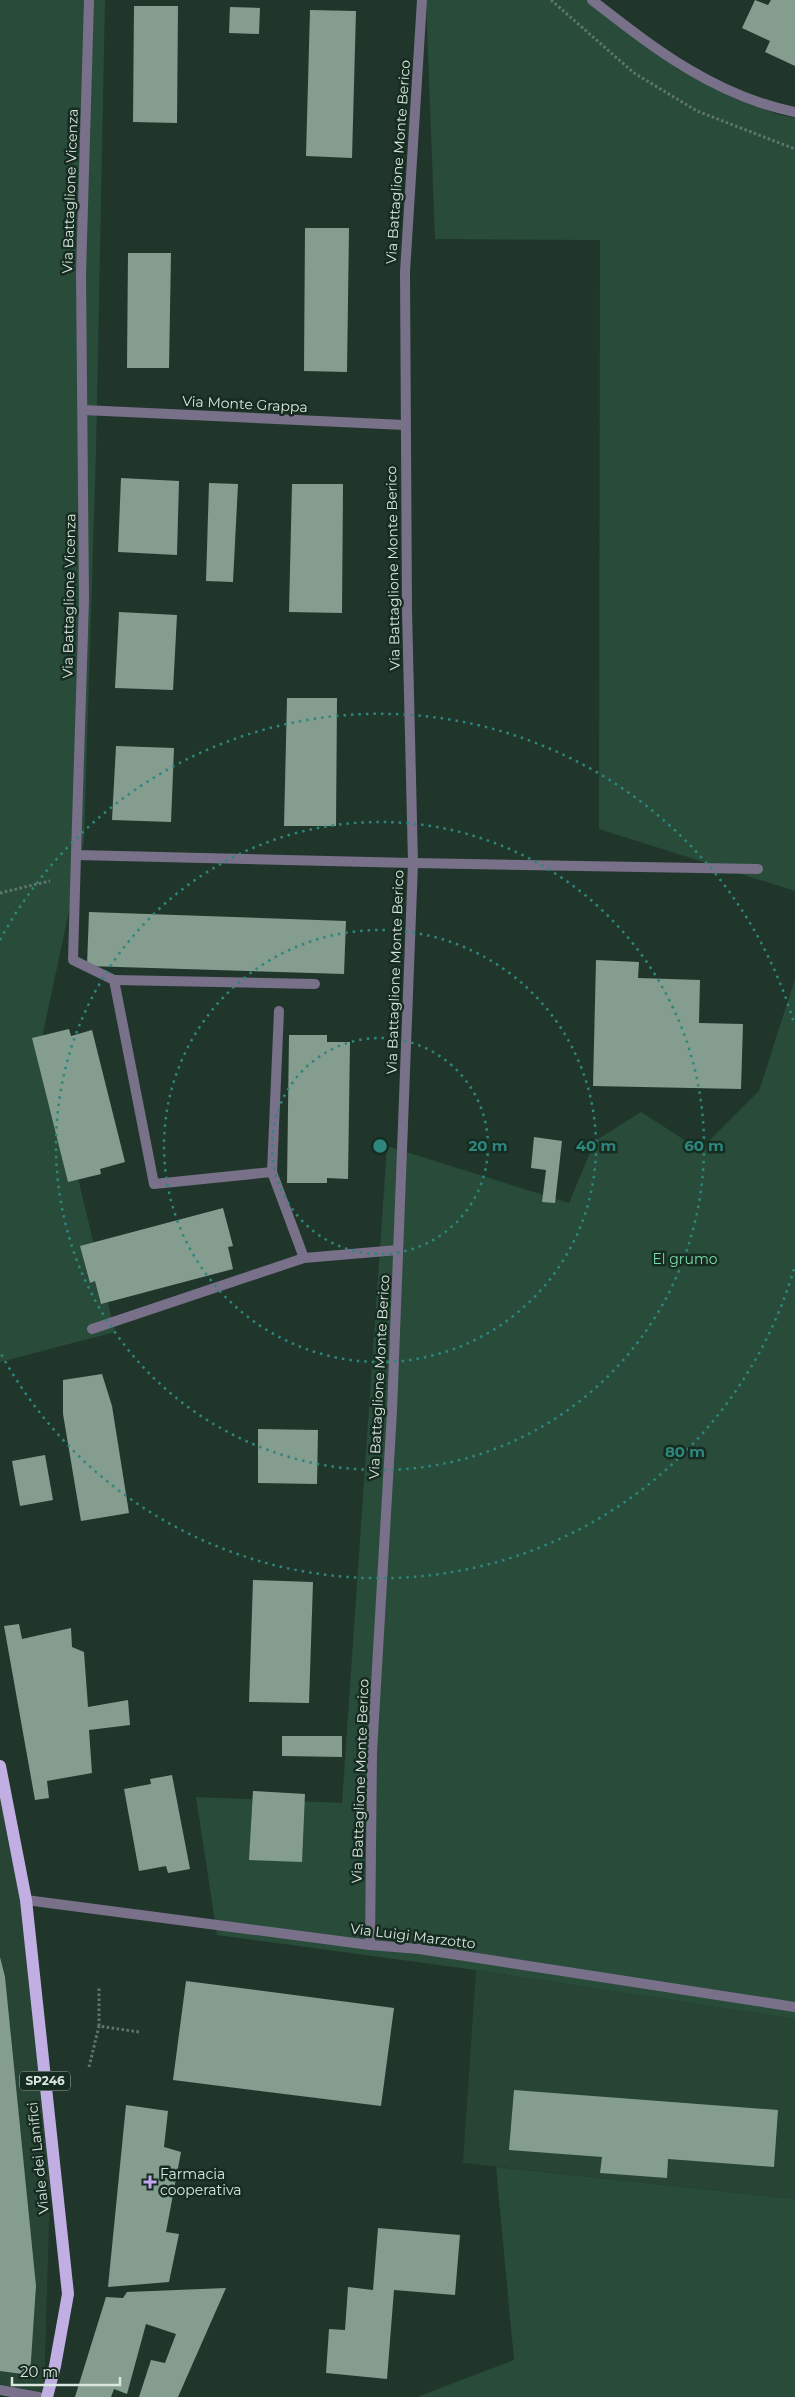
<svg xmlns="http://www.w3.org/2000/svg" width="795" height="2397" font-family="Montserrat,sans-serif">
<rect width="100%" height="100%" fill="#20362a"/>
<g fill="#274435">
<path d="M0,1783l34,167 18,169 -8,273 -44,-7z"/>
<path d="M476,1970l319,49v180l-332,-36z"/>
</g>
<g fill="#284c39">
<path d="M0,0h105l-9,451 -12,390 -41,192 72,299 -115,30z"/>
<path d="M426,0h168l83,69 99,45 19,4v773l-196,-62 1,-589 -165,-1z"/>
<path d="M795,979v1040l-319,-49 -259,-35 -21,-138 146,6 45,-657 182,57 26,-62 46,-29 59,38 59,-59z"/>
<path d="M496,2167l299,32v198h-378l97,-37z"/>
</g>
<g fill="#849d8f">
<path d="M755,0l13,5 3,-5h24v66l-30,-14 5,-11 -28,-13z"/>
<path d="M134,6h44l-1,117 -44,-1z"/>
<path d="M230,7l30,1 -1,26 -30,-1z"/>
<path d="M310,10l46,1 -4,147 -46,-2z"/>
<path d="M305,228h44l-2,144 -43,-1z"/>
<path d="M128,253h43l-2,115h-42z"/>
<path d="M121,478l58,3 -2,74 -59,-3z"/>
<path d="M209,483l29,1 -5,98 -27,-1z"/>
<path d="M292,484h51l-1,129 -53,-1z"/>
<path d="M119,612l58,3 -4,75 -58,-2z"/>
<path d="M287,698h50l-1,128h-52z"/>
<path d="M116,746l58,2 -3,74 -59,-2z"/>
<path d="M89,912l257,9 -2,53 -257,-8z"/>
<path d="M596,960l43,2 -1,16 62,2 -1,43 44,1 -2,65 -148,-3z"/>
<path d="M69,1029l2,7 21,-6 33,132 -25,7 1,5 -33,8 -36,-144z"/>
<path d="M289,1035h38v7h23l-2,137 -21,-1v5h-40z"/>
<path d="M534,1137l28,4 -7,62 -13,-1 4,-32 -15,-2z"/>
<path d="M223,1208l10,38 -5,1 5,22 -132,35 -6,-23 -5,2 -10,-37z"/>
<path d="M102,1374l10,32 17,107 -48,8 -18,-107v-34z"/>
<path d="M258,1429l60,1 -1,54 -59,-1z"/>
<path d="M45,1455l8,45 -33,6 -8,-45z"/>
<path d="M253,1580l60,2 -4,121 -60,-1z"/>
<path d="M19,1624l3,15 49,-11 1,19 12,5 4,55 40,-7 2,25 -41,5 3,43 -45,8 2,17 -14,2 -31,-174z"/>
<path d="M282,1736h60v21l-60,-1z"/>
<path d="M172,1775l18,94 -22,4 -2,-7 -27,5 -15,-82 27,-5 -1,-5z"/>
<path d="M253,1791l52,3 -3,68 -53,-2z"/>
<path d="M0,1957l5,20 31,309 -6,89 -30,-4z"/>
<path d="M186,1981l208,27 -13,98 -208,-26z"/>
<path d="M514,2090l264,20 -4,57 -106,-8 -1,19 -67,-5 2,-16 -93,-7z"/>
<path d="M126,2105l42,6 -4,36 17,5 -15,80 13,2 -10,48 -61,5z"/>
<path d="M378,2228l82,7 -5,60 -61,-5 -7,89 -61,-6 3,-44 16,1 3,-43 25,3z"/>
<path d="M226,2288l-48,109h-39l12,-37 14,3 11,-29 -30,-10 -19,70 -13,-5 -3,8h-36l31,-100 17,1 4,-6z"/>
</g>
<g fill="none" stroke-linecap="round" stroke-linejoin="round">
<g stroke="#62756a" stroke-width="3" stroke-dasharray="2.5 2.5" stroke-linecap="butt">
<path d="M551,0l83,73 63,38 98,38"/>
<path d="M0,893l50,-12"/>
<path d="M99,2026v-40"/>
<path d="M89,2067l10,-41 40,6"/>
</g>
<g stroke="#797089" stroke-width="10">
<path d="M76,855l-3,105 41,20 40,204 118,-12 32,86 94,-8"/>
<path d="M413,863l345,6"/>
<path d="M114,980l201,4"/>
<path d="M272,1172l7,-161"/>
</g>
<g stroke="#797089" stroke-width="10">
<path d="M89,0l-8,274 3,326 -8,255 337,8"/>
<path d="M592,0c63,49 123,96 203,112"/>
<path d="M83,410l322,15"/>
<path d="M92,1329l212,-71"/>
<path d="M26,1900l344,45 49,4 376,58"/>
<path d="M370,1945l2,-192 20,-342 21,-548 -6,-253 -2,-338 17,-272"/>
<path d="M0,2390l39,7"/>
</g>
<path stroke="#c1afe3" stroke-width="12" d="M0,1766l26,134 42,394 -13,72 -8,31"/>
</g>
<g fill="none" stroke="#2d877f" stroke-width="2.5" stroke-dasharray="2.5 5">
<circle cx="380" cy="1146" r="108"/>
<circle cx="380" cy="1146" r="216"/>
<circle cx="380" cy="1146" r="324"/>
<path d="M794 1269A432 432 0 0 1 0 1352M0 940A432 432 0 0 1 794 1023"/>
</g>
<path fill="#c3a7f2" stroke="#172c21" stroke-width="2" d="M147.5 2174.5h5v5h5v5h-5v5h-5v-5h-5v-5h5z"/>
<g text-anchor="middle" stroke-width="5" stroke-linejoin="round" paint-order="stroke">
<rect fill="#172c21" stroke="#a0afa6" stroke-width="1" x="20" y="2071.5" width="50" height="19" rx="4"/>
<g font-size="12" font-weight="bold" fill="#dae7df">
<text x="45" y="2085">SP246</text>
</g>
<g font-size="14" fill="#dae7df" stroke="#172c21">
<text transform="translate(398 162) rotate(-86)" y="5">Via Battaglione Monte Berico</text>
<text transform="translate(70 191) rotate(-88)" y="5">Via Battaglione Vicenza</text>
<text transform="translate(245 404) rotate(3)" y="5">Via Monte Grappa</text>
<text transform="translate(393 568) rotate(-91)" y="5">Via Battaglione Monte Berico</text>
<text transform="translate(69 596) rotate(-89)" y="5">Via Battaglione Vicenza</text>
<text transform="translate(395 972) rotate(-88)" y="5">Via Battaglione Monte Berico</text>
<text transform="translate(379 1377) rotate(-87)" y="5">Via Battaglione Monte Berico</text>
<text transform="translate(360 1781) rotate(-88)" y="5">Via Battaglione Monte Berico</text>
<text transform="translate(413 1936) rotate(7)" y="5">Via Luigi Marzotto</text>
<text transform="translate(38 2158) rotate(-96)" y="5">Viale dei Lanifici</text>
</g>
<g font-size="14" fill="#7adba9" stroke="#172c21">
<text x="685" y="1264">El grumo</text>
</g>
<g font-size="14" fill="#dae7df" stroke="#172c21" text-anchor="start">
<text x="160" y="2179">Farmacia<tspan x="160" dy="16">cooperativa</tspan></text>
</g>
</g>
<circle cx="380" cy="1146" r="8" fill="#2d877f" stroke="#172c21" stroke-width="2.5"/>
<g font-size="15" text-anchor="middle" font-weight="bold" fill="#2d877f" stroke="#172c21" stroke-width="5" stroke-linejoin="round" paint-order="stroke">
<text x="488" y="1151">20 m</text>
<text x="596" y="1151">40 m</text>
<text x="704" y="1151">60 m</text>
<text x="685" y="1457">80 m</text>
</g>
<path d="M12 2377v8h108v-8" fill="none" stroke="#dae7df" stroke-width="2.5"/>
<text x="20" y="2377" font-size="15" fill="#dae7df" stroke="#172c21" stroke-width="4" paint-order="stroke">20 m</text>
</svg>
